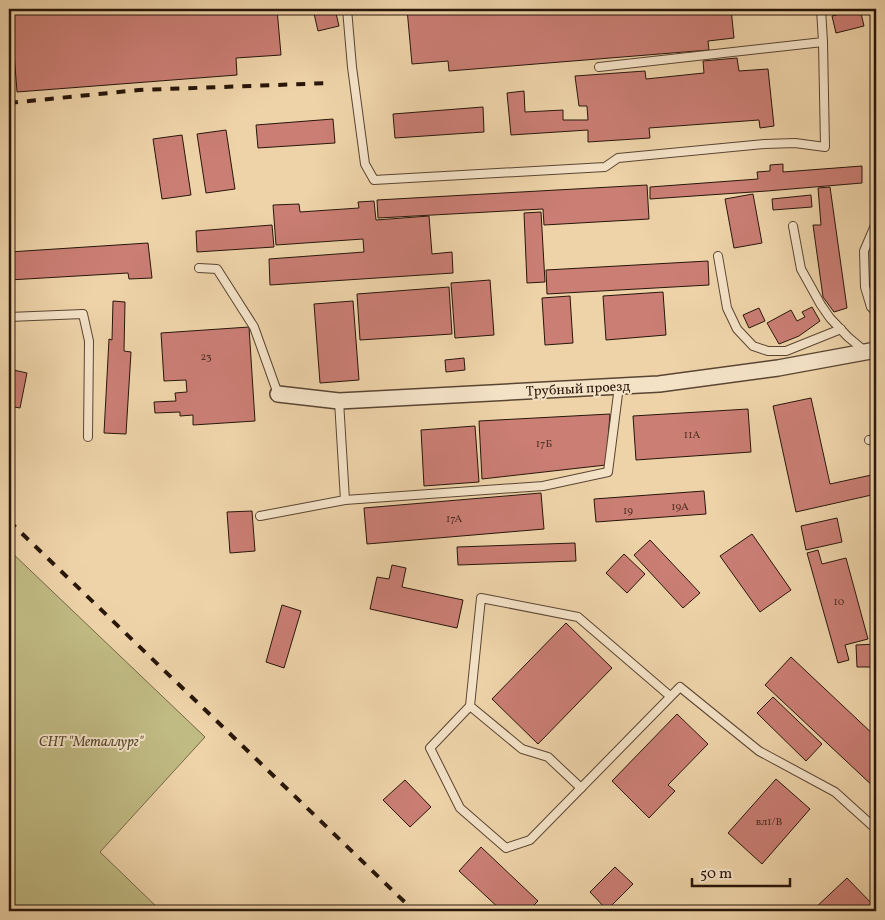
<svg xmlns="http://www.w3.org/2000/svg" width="885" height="920" font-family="Vollkorn,serif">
<rect width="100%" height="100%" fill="#eed3a9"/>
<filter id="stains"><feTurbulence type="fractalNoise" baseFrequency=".004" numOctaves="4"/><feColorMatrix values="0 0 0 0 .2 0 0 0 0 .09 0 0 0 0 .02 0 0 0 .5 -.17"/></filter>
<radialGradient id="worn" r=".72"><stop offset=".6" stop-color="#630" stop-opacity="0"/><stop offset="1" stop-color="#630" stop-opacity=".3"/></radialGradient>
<path fill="#c0ba83" stroke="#746846" d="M9,550l196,187 -105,115 61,59h-152z"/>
<g fill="#ca7e74" stroke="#28160a">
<path d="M68,9h209l4,46 -45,3 1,17 -220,17 -6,-79z"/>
<path d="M313,9h22l4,17 -21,5z"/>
<path d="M407,9h324l3,29 -26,3 1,9 -260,21 -1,-10 -36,3z"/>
<path d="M860,9l4,17 -28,7 -4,-17z"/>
<path d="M737,58l2,13 29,-2 6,57 -14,2 -1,-8 -110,8 1,10 -62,4v-12l-77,5 -4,-42 17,-2 1,21 38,-2v10h25l-1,-14h-8l-4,-30 70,-5 1,8 58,-6 -1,-12z"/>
<path d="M483,107l1,25 -89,6 -2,-24z"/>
<path d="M333,119l2,24 -77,5 -2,-23z"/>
<path d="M226,130l9,59 -29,4 -9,-59z"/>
<path d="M182,135l9,60 -29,4 -9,-60z"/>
<path d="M783,164v8l79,-6v17l-95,8 -117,8v-12l108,-8 -1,-7 13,-1v-6z"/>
<path d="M647,185l2,34 -105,6 -1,-16 -165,9 -1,-18z"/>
<path d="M830,187l17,121 -13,4 -11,-15 -10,-72h8l-3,-37z"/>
<path d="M753,194l9,49 -28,5 -9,-49z"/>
<path d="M811,195l1,12 -39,3 -1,-11z"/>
<path d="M374,201l2,19 53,-4 3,38 20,-2 1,21 -183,12 -1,-26 95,-7 -1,-13 -87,6 -3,-40 26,-1 1,8 59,-4 -1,-6z"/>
<path d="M541,212l4,70 -18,1 -3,-70z"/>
<path d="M272,225l2,22 -77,5 -1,-21z"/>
<path d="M148,243l4,35 -23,1 -1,-6 -119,7v-28z"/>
<path d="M708,261l1,24 -162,9 -1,-24z"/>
<path d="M490,280l4,55 -39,3 -4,-55z"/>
<path d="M449,287l3,47 -92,6 -3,-46z"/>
<path d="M663,292l3,43 -60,5 -3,-44z"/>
<path d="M570,296l3,47 -28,2 -3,-47z"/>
<path d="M113,301l12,1 -1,49 7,1 -5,82 -22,-1 5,-94 3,1z"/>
<path d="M353,301l6,79 -39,3 -6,-79z"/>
<path d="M812,307l8,14 -21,15 -20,8 -12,-21 24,-13 6,11 8,-4 -3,-5z"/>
<path d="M759,308l6,13 -16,7 -6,-13z"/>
<path d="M249,327l6,94 -62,4v-10l-13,1v-4l-25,1 -1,-11 22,-1 -1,-8 12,-1 -1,-12 -22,1 -3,-48z"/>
<path d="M464,358l1,12 -19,2 -1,-12z"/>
<path d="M9,369l18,4 -7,35 -11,-2z"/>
<path d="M811,398l19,86 46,-10v20l-80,18 -23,-106z"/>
<path d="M748,409l3,43 -115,8 -3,-44z"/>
<path d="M610,414l-4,51 -124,14 -3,-58z"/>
<path d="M475,426l4,56 -55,4 -3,-56z"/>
<path d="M704,491l2,23 -110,8 -2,-23z"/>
<path d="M541,493l3,36 -177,15 -3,-36z"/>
<path d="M252,511l3,40 -25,2 -3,-41z"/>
<path d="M837,518l5,24 -36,8 -5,-24z"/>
<path d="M752,534l39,56 -31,22 -40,-56z"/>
<path d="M650,540l50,53 -17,15 -49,-53z"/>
<path d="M575,543l1,18 -118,4 -1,-18z"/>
<path d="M818,550l4,14 24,-6 22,81 -23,6 4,15 -11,3 -31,-110z"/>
<path d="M624,554l21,20 -18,19 -21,-20z"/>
<path d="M392,565l14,3 -4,19 61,13 -6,28 -87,-19 7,-32 12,2z"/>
<path d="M282,605l19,6 -17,57 -18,-6z"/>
<path d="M566,623l46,45 -74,76 -46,-45z"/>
<path d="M876,644v41v-18h-19l-1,-22z"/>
<path d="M791,657l85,80v52l-111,-104z"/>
<path d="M773,697l49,47 -16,17 -49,-48z"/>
<path d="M677,714l31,30 -40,41 7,6 -26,27 -37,-37z"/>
<path d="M776,779l34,30 -48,55 -34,-31z"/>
<path d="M405,780l26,27 -21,20 -27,-27z"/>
<path d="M481,847l57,54 -10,10h-26l-43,-40z"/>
<path d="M615,867l18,17 -26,26 -17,-18z"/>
<path d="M847,878l29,30v3h-64z"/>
</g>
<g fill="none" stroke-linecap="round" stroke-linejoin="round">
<g stroke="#5a4532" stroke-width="10">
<g id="lane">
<path d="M347,9l5,58 13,97 9,16 231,-13 13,-9 147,-14 30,-1 30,4 -2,-105"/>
<path d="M599,67l224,-25 -2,-33"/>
<path d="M876,223l-12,28 1,36 6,20 5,5"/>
<path d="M793,226l8,43 20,36 9,13 18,19 18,15"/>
<path d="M718,256l9,52 10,21 16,17 15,5h18l55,-22"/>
<path d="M199,268l18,1 37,58 24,67"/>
<path d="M9,317l74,-3 6,27 -1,96"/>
<path d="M339,401l6,99"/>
<path d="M869,440l7,1"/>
<path d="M260,516l85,-16 198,-14 65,-14 11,-86"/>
<path d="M470,706l-40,42 30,60 46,40 24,-8 150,-153 79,64 76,41 41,37"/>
<path d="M581,788l-33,-31 -26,-8 -52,-43 11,-108 97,19 92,79"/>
</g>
</g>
<g stroke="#5a4532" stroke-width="18">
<path id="street" d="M278,394l61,7 320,-17 119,-16 98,-18"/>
</g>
<use href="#lane" stroke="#f4e2c7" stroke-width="8"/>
<use href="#street" stroke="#f4e2c7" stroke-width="15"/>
<g stroke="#28160a" stroke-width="4" stroke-dasharray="9 9" stroke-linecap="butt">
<path d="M9,103l130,-13 192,-7"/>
<path d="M9,521l405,390"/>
</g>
</g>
<g text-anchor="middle" stroke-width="4" stroke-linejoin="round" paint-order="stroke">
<g font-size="11" fill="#503024">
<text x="206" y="360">23</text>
<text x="692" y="438">11А</text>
<text x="544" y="447">17Б</text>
<text x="680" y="510">19А</text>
<text x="628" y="514">19</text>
<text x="454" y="522">17А</text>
<text x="839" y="605">10</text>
<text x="769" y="825">вл1/В</text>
</g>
<g font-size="14" fill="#28160a" stroke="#f4e2c7">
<text transform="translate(578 388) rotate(-3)" y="5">Трубный проезд</text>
</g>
<g font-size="14" font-style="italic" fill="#56472e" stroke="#f4e2c7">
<text x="91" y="746">СНТ "Металлург"</text>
</g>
</g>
<rect width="885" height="920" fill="none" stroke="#eed3a9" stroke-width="30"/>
<rect x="10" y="10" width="865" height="900" fill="none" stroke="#28160a" stroke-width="2.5"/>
<rect x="15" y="15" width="855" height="890" fill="none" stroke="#28160a"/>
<path d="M692 878v8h98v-8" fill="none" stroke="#28160a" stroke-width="2.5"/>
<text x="700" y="878" font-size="15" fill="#28160a" stroke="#f4e2c7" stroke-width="4" paint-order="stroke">50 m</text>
<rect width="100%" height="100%" filter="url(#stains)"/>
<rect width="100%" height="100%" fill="url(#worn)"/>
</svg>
